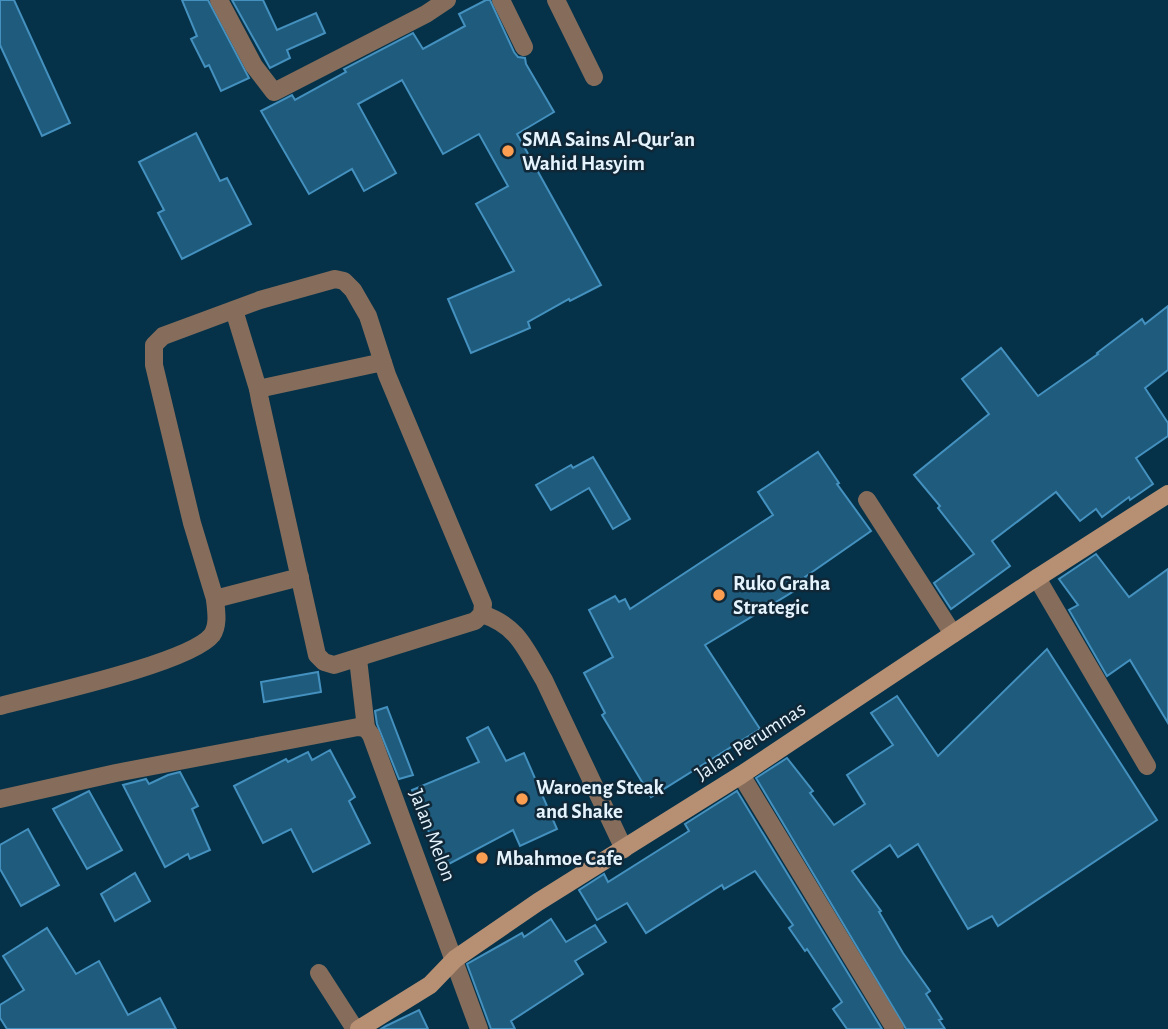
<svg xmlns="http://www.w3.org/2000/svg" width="1168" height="1029" font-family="'Alegreya Sans',sans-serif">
<rect width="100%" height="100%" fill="#053249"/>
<g fill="#1f5b7d" stroke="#4491bf" stroke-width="2">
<path d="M0,0h14l56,123 -28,13 -42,-91z"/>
<path d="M182,0h26l41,78 -28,13 -12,-26 -4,2 -14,-28 6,-3z"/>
<path d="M232,0h31l14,30 39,-17 9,20 -38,17 3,8 -20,10z"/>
<path d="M486,0h4l24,52 4,5 7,1 1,6 28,48 -37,22 84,151 -31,16 -1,-2 -41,23 2,6 -59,25 -23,-54 66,-28 -38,-67 32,-18 -29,-52 -36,20 -41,-74 -44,24 38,69 -32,18 -12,-22 -43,25 -48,-83 31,-16 3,5 51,-28 -2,-3 69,-36 10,16 42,-23 -6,-12z"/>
<path d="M196,133l24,48 7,-3 24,46 -69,35 -24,-46 6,-3 -25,-48z"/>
<path d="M1168,306v64l-23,18 23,35v13l-32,22 17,26 -23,16 -1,-3 -27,20 -6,-8 -16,12 -24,-29 -64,49 18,25 -59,43 -17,-26 40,-29 -36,-46 2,-2 -26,-31 75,-61 -27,-35 39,-31 37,48 60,-42 -1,-1 45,-34 3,5z"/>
<path d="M818,452l21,31 -2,1 34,47 -66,46 4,5 -104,63 55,84 -109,68 -49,-82 3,-2 -21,-40 29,-16 -24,-47 26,-14 4,6 6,-3 5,10 143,-94 -15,-23z"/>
<path d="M593,457l37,62 -17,10 -24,-41 -38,22 -15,-25 35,-20 2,3z"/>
<path d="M1096,554l33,43 39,-28v154l-38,-63 -23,16 -38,-66 9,-5 -19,-26z"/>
<path d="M1047,649l110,171 -159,106 -6,-10 -24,13 -50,-85 -20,13 -8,-12 -38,26 29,40 -2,1 24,41 27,38 -4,3 16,25 -3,1 6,9h-39l-150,-251 31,-20 26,33 -3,2 24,32 31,-21 -18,-29 46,-30 -22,-32 26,-17 41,60z"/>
<path d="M318,672l3,20 -57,10 -3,-20z"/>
<path d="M387,707l26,68 -14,4 -22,-55 -2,-13z"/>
<path d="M488,727l18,34 18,-8 33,76 -37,17 -7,-16 -70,37 -31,-77 67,-28 -12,-24z"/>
<path d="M330,750l25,47 -6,4 21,42 -57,29 -22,-43 -28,14 -29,-57 52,-27 2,3 20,-10 4,8z"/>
<path d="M180,772l18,34 -6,3 18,41 -20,9 -2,-5 -23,13 -42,-82 23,-6 3,5 19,-9z"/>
<path d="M89,791l33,59 -35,19 -34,-60z"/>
<path d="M737,791l145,238h-35l-14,-20 9,-7 -35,-53 -2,2 -16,-23 4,-3 -38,-54 -31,18 -2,-4 -76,48 -19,-30 -30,17 -18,-30 25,-16 4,8 81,-51 -4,-7z"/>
<path d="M28,829l31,56 -38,21 -21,-37v-24z"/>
<path d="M135,873l15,28 -35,20 -14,-27z"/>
<path d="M551,919l15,23 29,-17 11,17 -31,19 8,13 -72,47 4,8h-24l-24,-65 55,-31 2,4z"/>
<path d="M47,928l29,46 23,-13 29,54 32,-17 16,31h-169l-7,-11v-13l24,-15 -21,-34z"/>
<path d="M419,1010l9,19h-47l5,-3z"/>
</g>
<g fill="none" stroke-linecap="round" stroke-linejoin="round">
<g stroke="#866d5b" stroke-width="18">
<path d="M219,0l35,66 20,26 152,-78 21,-14"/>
<path d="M501,0l23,47"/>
<path d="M556,0l38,77"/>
<path d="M234,310l24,79"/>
<path d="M867,500l86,134"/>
<path d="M300,577l-85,22 -23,-76 -38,-158v-20l9,-9 97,-36 75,-21 9,2 9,9 15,26 19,59 96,229 -1,10 -7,7 -141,44 -10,-3 -7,-7 -57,-255 -2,-11 125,-27"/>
<path d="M1037,578l110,188"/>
<path d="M482,614c36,12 43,34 62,66l80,169"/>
<path d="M358,659l8,69"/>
<path d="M0,706c41,-11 190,-43 212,-71 7,-10 4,-25 3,-36"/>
<path d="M366,728l5,7 108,294"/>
<path d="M741,775l154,254"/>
<path d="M0,799l116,-26 242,-46 8,1"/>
<path d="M319,973l36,56"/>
</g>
<path stroke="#b79074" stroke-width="18" d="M359,1029l71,-44 25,-26 83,-57 203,-127 296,-197 131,-84"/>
</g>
<g fill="#fb9e52" stroke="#0f2736" stroke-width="2.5">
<circle cx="508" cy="151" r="7"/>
<circle cx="719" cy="595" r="7"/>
<circle cx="522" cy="799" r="7"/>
<circle cx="482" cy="858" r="7"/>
</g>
<g text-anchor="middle" stroke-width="5" stroke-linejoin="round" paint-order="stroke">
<g font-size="21" font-weight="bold" fill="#e5f3fd" stroke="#0f2736" text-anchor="start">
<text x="522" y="146">SMA Sains Al-Qur'an<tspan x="522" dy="24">Wahid Hasyim</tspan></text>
<text x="733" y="590">Ruko Graha<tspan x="733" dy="24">Strategic</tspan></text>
<text x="536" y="794">Waroeng Steak<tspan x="536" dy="24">and Shake</tspan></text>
<text x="496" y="865">Mbahmoe Cafe</text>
</g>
<g font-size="21" fill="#e5f3fd" stroke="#0f2736">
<text transform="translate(750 741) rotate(-33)" y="7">Jalan Perumnas</text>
<text transform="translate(433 835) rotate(69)" y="7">Jalan Melon</text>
</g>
</g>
</svg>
